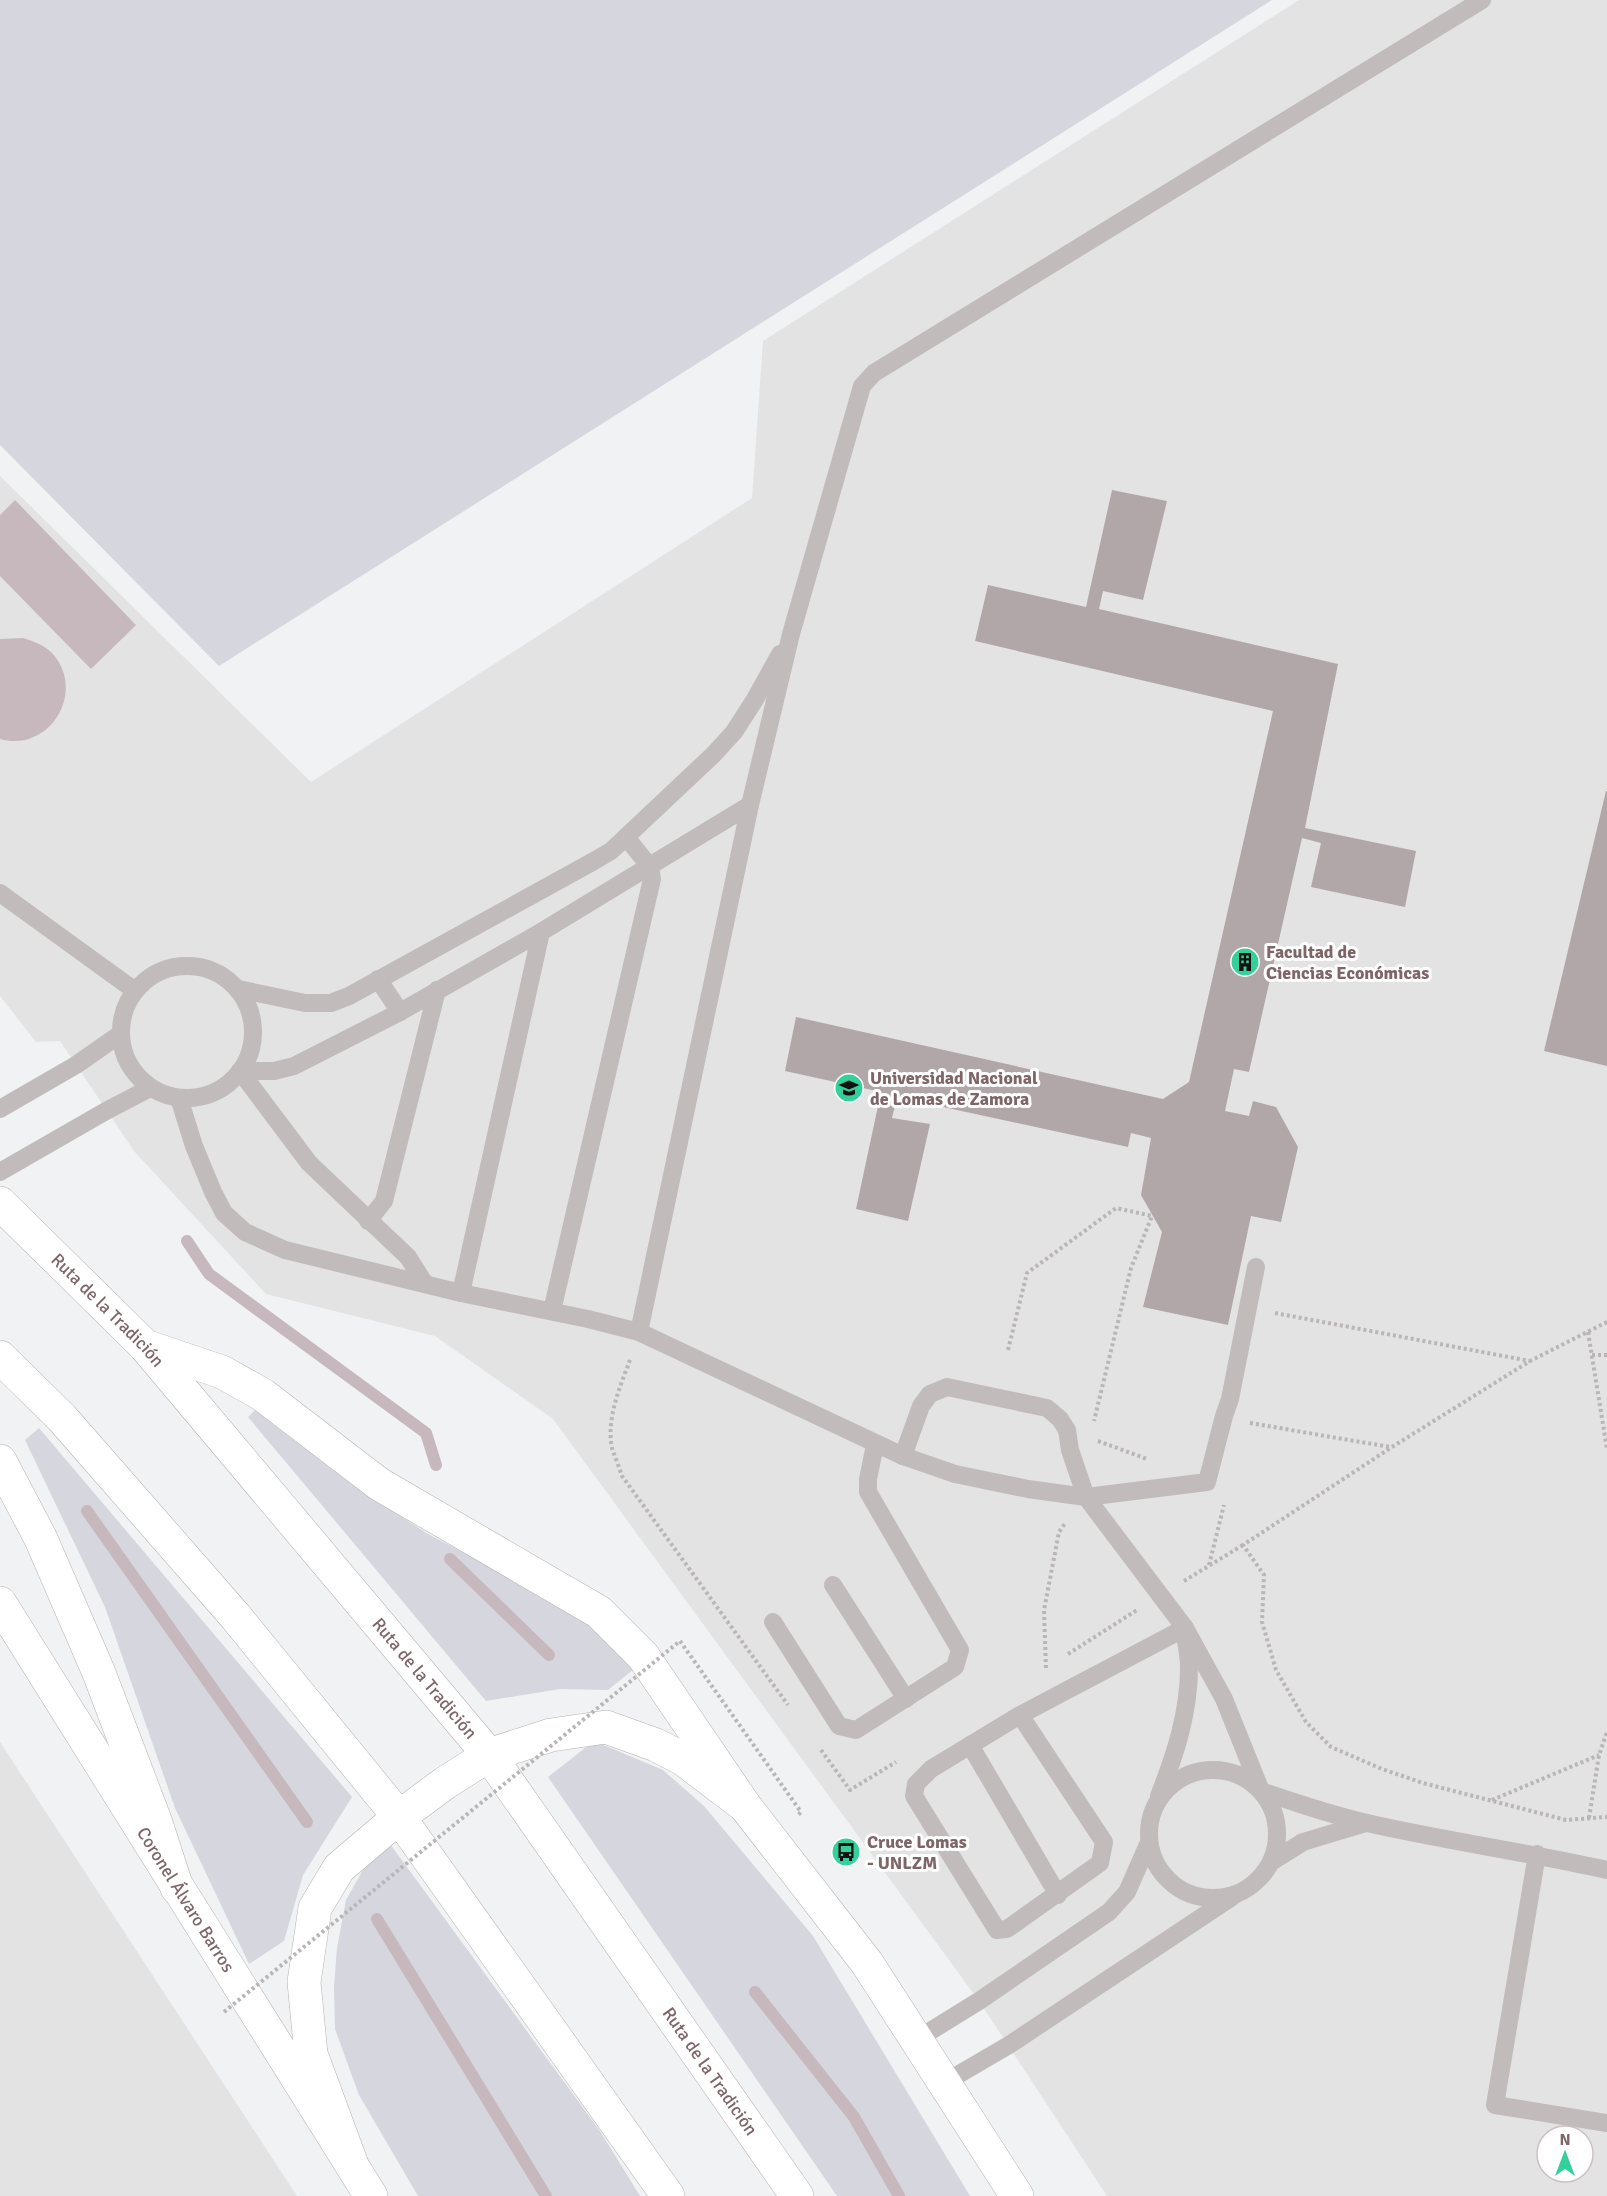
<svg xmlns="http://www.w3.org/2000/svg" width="1607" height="2196" font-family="Signika,sans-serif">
<rect width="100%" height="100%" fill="#f0f2f3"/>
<g fill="#e3e3e4" fill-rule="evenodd">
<path d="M1299,0h308v2196h-500l-128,-195 -426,-582 -118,-83 -169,-42 -132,-143 -74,-110 -24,1 -36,-46v-520l311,306 441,-284 11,-157zM1547,2136h36v36h-36z"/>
<path d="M0,1742l297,454h-297z"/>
</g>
<g fill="#d6d6df">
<path d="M0,0h1272l-1053,666 -219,-221z"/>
<path d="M255,1410l92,71 81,53 157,83 49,52 -26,21 -48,-1 -74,12 -238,-284z"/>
<path d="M39,1428l313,369 -49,78 -19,66 -35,23 -74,-156 -70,-201 -80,-167z"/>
<path d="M594,1741l69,29 41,36 109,130 157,260h-133l-289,-419z"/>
<path d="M390,1844l210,287 40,65h-222l-59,-101 -24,-66 -1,-43 3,-38 9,-48 18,-32z"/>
</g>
<g fill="#c6b8bd">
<path d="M15,500l121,125 -45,44 -91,-93v-61z"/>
<path d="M23,638c10,3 21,7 29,15 35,38 -2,100 -52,86v-100z"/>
</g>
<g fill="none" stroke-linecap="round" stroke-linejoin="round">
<g stroke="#c6b8bd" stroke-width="12">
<path d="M187,1241l22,33 217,159 10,32"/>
<path d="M87,1511l220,311"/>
<path d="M450,1559l99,96"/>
<path d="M377,1919l169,277"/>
<path d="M755,1992l99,125 45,79"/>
</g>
</g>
<g fill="#b2a7a8">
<path d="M1112,490l55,11 -24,99 -40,-9 -4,18 239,55 -33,164 111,23 -11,56 -94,-20 10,-44 -19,-5 -53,234 -15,-3 -9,42 24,5 4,-15 23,6 22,40 -17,75 -30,-6 -23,109 -85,-18 19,-75 -21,-37 10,-57 -20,-5 -3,14 -231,-50 -5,21 38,6 -22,97 -52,-12 25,-117 -96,-21 11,-54 367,82 26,-17 84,-371 -298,-70 13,-56 98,22z"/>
<path d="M1606,791h1v275l-63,-15z"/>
</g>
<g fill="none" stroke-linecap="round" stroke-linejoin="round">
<g stroke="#b8b0b1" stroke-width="34">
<g id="secondary">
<path id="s1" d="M0,1603l371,593"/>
<path d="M352,2165l-41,-111 -7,-72 11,-74 24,-40 60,-51 46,-34 44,-28 62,-20 55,-8 50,18 27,14 62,47 122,157 150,233"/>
</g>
</g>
<g stroke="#b8b1b1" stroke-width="34">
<g id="primary">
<path id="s2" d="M0,1203l145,143 344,409 308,441"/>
<path d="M145,1346l77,26 41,23 116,89 220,128 44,44 102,150"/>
<path d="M0,1357l62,61 174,199 163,200 269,379"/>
<path d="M0,1461l41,78 58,134 57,150 21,65"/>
</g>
</g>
<g stroke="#bab5b6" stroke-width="4" stroke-dasharray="3 3" stroke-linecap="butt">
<path d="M1275,1313l255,48"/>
<path d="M1607,1322l-77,39 -138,86 -149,98 21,30 -2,47 14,48 30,52 25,25 51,22 41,14 143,37 41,-3"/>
<path d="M1588,1332l19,117"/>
<path d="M1008,1350l19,-77 89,-65 36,8 -21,52 -37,153"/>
<path d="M1592,1355h15"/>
<path d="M630,1360c-10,27 -24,59 -18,88 3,9 7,19 10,28l166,229"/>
<path d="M1250,1423l140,24"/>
<path d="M1098,1441l49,18"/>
<path d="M1209,1565l15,-60"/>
<path d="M1184,1581l59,-36"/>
<path d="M680,1641l121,171 -3,3"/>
<path d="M1068,1654l69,-44"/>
<path d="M1046,1668l-2,-58 15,-78 7,-10"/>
<path d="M821,1750l29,40 46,-28"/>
<path d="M1492,1800l107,-45"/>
<path d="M1589,1818l10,-63 8,-23"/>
</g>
<g stroke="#c2bbbc" stroke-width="18">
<path d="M0,893l134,97"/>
<circle cx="187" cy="1032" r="66"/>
<path d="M378,979l22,33"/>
<path d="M238,989l67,14h26l18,-7 245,-135 17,-10 103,-97 20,-22 20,-31 26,-47"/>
<path d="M240,1071h34l20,-5 106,-54 141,-80 209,-127"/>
<path d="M240,1071l69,92 99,94 17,27"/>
<path d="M179,1098l15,48 19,46 11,21 21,19 40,18 176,43 127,26 51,13 264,124 52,18 73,15 58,8 99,131 39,71 37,92c35,12 70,24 106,32 79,18 160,29 240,47"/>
<path d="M0,1109l76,-44 43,-30"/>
<path d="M0,1172l106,-61 44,-23"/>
<path d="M368,1221l16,-20 53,-211"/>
<path d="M461,1293l80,-361"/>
<path d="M552,1311l100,-432 -2,-12 -24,-30"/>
<path d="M639,1332l111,-527 41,-171 71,-248 12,-13 608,-373"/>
<path d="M903,1456l18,-50 9,-12 17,-7 100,21 13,11 7,11 3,20 16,47 121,-15 17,-66 6,-17 26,-132"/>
<path d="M833,1585l73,114"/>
<path d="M773,1622l66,104 17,4 99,-63 5,-17 -92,-158v-13l7,-34"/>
<path d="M1020,1715l84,127 -4,21 -93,66 -10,1 -83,-134 2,-12 15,-15 89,-54 165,-87"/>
<path d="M970,1745l88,150"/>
<circle cx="1213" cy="1834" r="64"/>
<path d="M1159,1796c16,-41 30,-83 30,-128 0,-10 -2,-22 -4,-32"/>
<path d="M1537,1854l-42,251 112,18"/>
<path d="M1271,1862l32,-20 63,-19"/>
<path d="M916,2040l63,-39 130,-89 18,-20 22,-50"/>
<path d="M944,2083l65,-38 223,-148"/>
</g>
<use href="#secondary" stroke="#fff" stroke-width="33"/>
<use href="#primary" stroke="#fff" stroke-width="33"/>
<path stroke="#bab5b6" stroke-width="4" stroke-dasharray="3 3" stroke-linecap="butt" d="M224,2012l456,-371"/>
</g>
<defs>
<g id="building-disc" transform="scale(1.5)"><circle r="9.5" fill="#33d09b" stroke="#fff"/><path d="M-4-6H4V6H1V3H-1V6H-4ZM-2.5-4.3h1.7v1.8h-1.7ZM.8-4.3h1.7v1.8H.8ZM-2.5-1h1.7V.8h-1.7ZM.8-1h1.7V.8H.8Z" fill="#111"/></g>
<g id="university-disc" transform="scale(1.5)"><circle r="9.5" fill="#33d09b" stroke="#fff"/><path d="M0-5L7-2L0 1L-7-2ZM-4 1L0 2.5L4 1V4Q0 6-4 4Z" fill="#111"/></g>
<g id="bus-disc" transform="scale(1.5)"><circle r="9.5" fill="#33d09b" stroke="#fff"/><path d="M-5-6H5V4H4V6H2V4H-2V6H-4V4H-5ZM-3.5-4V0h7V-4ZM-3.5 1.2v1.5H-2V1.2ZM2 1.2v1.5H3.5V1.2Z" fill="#111"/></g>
</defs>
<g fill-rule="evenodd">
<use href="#building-disc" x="1245" y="962"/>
<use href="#university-disc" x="849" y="1088"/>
<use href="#bus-disc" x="846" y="1852"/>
</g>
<g text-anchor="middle" stroke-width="6" stroke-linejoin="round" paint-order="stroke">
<g font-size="18" font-weight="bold" fill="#7e6568" stroke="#fff" text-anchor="start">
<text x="1266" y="958">Facultad de<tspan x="1266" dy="21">Ciencias Económicas</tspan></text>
<text x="870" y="1084">Universidad Nacional<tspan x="870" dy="21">de Lomas de Zamora</tspan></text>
<text x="867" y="1848">Cruce Lomas<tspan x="867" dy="21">- UNLZM</tspan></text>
</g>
<g font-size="18" fill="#7e6568" stroke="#fff">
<text dy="6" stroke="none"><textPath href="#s2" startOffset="152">Ruta de la Tradición</textPath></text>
<text dy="6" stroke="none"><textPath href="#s2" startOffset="638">Ruta de la Tradición</textPath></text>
<text dy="6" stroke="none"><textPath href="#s1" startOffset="350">Coronel Álvaro Barros</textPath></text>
<text dy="6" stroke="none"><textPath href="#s2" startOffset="1124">Ruta de la Tradición</textPath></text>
</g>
</g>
<g transform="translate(1565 2154)"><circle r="28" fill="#ffffff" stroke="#cbc1c3" stroke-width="1.5"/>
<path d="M0-4.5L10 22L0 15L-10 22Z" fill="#33d09b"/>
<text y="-9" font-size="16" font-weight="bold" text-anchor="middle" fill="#7e6568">N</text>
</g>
</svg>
